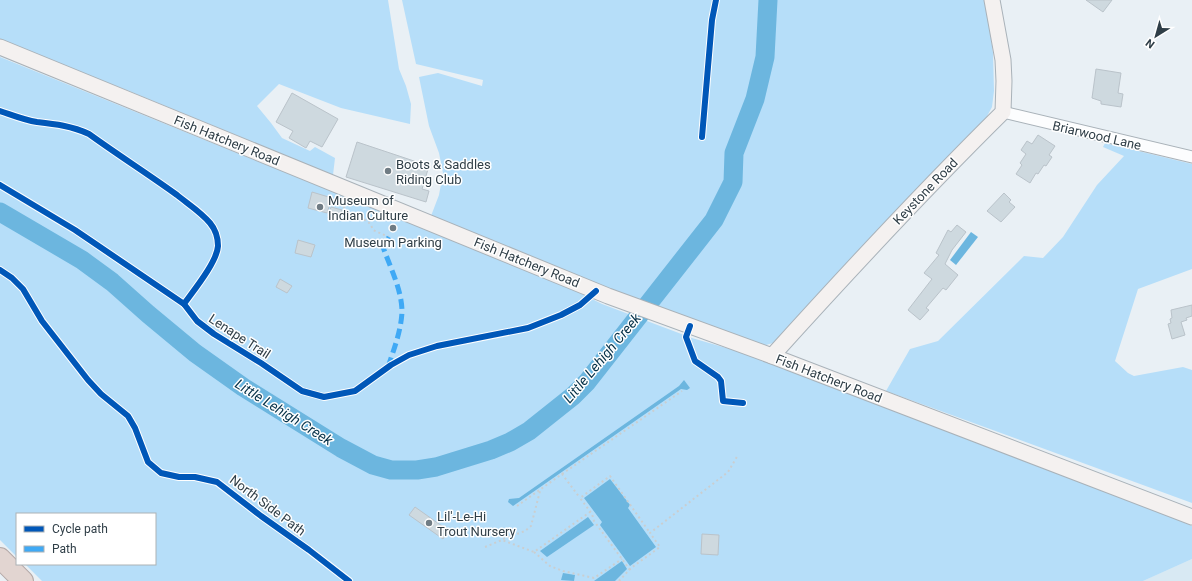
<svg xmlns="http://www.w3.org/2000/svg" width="1192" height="581" font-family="Roboto,sans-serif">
<rect width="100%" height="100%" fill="#e9f0f5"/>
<path fill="#d8e9f3" d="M1192,559v22h-49l22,-10z"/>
<g fill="#b6def9">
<path d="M0,0h388l11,69 7,17 5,18 -1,20 -69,-16 -62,-24 -22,22 14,17 11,15 28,13 5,-4 20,11 -2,17 -204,-84 -129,-50z"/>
<path d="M402,0h584l7,53 1,38 -2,16 -7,13 -173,184 -39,39 -7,2 -11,-2 -202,-74 -122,-53 8,-21 4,-22 -4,-20 -10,-27 -10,-49 19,-4 44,13 1,-6 -67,-16z"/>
<path d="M0,57l568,230 34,17 90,34 82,24 304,114 114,50v33l-49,22h-1101l-17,-17h130v-50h-138v43l-17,-17z"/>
<path d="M1105,143l87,21v105l-54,20 -23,72 13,12 6,3 49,-9 9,3v133l-306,-112 24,-42 28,-8 86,-85 19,2 20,-21 34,-52 27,-29 -21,-9z"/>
</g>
<g fill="#6cb6df">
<path d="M971,232l7,5 -22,28 -6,-5z"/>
<path d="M684,380l6,8 -3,2 -6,-1 -168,117 -5,-4 1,-3 10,-1 160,-112z"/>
<path d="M610,479l20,26 -2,3 28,39 -26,19 -30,-41 2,-3 -18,-24z"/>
<path d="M588,517l6,8 -47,32 -7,-6z"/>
<path d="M622,561l5,8 -12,12h-21z"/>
<path d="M563,573l12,2 -1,6 -13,-1z"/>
</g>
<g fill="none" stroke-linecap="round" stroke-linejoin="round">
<path stroke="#6cb6df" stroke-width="19" d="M0,212l82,48 30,22 36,32 47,39 48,34 98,61 32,17 18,5h26l19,-3 55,-17 19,-8 19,-11 44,-35 14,-14 127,-162 19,-38 1,-29 21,-54 10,-42 3,-57"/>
</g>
<g fill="#ced9df" stroke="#bac3ca">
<path d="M1086,0h26l-9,12z"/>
<path d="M1096,69l25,4 -3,20 5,1 -2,13 -20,-3v-3l-9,-3z"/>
<path d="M292,93l46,26 -16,28 -12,-6 -4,7 -17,-10 4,-7 -17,-9z"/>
<path d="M1038,135l17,11 -6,9 3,2 -6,9 -2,-1 -6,9 -2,-1 -6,10 -14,-9 6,-9 -2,-2 6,-9 -5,-4 6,-9 5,3z"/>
<path d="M357,142l72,24 -7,23 7,2 -3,11 -80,-25z"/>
<path d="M312,192l20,6 -5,15 -19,-5z"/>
<path d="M1004,193l7,7 -2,2 6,5 -14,15 -14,-11z"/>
<path d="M331,207l11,3 -3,11 -11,-3z"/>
<path d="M957,225l9,7 -14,18 -7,14 13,11 -12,15 -3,-2 -17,20 3,2 -9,10 -12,-10 24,-31 -8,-6 15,-18 -3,-2 12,-23 3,2z"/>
<path d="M298,240l17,5 -4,12 -16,-4z"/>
<path d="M280,279l12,7 -5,7 -11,-6z"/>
<path d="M1192,305v11l-6,2 1,2 -6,2 4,13 -13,4 -4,-15 3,-1 -1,-4 2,-1 -1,-8z"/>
<path d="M415,507l34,24 -6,8 -34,-24z"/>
<path d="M702,534l17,1 -1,20 -17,-1z"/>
</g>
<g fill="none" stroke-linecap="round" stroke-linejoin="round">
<g stroke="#a9b2b9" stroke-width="13">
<path id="street" d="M1003,112l189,45"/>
</g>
<g stroke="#a9b2b9" stroke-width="17">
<g id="secondary">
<path d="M0,47l608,249 164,60 420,161"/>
<path d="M772,356c75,-83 151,-165 231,-244l1,-31 -1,-21 -11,-60"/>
</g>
</g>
<g stroke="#b3a8a7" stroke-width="22">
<path id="highway" d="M0,558l23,23"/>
</g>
<g stroke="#caced0" stroke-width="2" stroke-dasharray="2 3" stroke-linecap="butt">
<path d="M337,199c4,4 7,9 11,13 9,9 20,3 25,18l16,7"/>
<path d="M562,474l120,-83"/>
<path d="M517,506l45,-32 18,24"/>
<path d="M503,539l22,-8 6,-5 9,-35"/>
<path d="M485,547l17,-7 32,12 56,-40"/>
<path d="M534,552l16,14 13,5 31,7 28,-19"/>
<path d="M630,570l-36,-49 -2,-7 -12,-16 30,-22 40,57"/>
<path d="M619,581l12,-13 29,-21 -10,-14 78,-61 10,-17"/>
</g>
<use href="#street" stroke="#fcfdfe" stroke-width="11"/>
<use href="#secondary" stroke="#f4f1f0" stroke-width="15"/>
<use href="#highway" stroke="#e2d5d1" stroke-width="20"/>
<path stroke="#3fa9f5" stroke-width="5" stroke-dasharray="10 5" stroke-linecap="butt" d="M388,367c6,-18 13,-36 14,-55 0,-22 -12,-45 -19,-65l6,-10"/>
<g stroke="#fff" stroke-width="8">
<g id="cycleway">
<path d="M0,111c12,4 24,9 37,11 18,2 35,4 52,12 29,21 59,40 88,61 11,9 24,17 33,28 5,6 8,15 8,23 -1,16 -24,44 -34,58l13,17 17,13 47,29 41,28 22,6 31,-6 36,-26 18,-10 28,-9 91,-18 33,-13 19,-10 16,-14"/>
<path d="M702,137l10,-117 4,-20"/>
<path d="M0,185l75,45 109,74"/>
<path d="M0,270l12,8 11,11 19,32 46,59 13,14 27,22 7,12 13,34 13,11 18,4h16l22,5 44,34 48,34 40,31"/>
<path d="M690,326l-4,11 9,24 23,16 3,4 2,20 20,2"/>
</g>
</g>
<use href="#cycleway" stroke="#0057b8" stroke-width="6"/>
</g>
<g fill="#707c84" stroke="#fff" stroke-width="1.5">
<circle cx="388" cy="171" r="4"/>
<circle cx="320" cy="207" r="4"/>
<circle cx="393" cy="228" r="4"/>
<circle cx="429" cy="523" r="4"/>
</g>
<g text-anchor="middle" stroke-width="3" stroke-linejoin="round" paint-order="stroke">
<g font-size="13" fill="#2f3e47" stroke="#fff">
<text transform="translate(1097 135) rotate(13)" y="5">Briarwood Lane</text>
<text transform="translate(227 140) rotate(22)" y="5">Fish Hatchery Road</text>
<text transform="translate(925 191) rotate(-46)" y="5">Keystone Road</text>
<text transform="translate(527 262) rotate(22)" y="5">Fish Hatchery Road</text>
<text transform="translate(240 336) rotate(33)" y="5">Lenape Trail</text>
<text transform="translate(829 378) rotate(21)" y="5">Fish Hatchery Road</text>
<text transform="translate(268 505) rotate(37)" y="5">North Side Path</text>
</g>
<g font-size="13" fill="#2f3e47" stroke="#fff" text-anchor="start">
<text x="396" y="169">Boots &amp; Saddles<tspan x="396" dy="15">Riding Club</tspan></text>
<text x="328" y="205">Museum of<tspan x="328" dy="15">Indian Culture</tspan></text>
<text x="393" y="247" text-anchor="middle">Museum Parking</text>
<text x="437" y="521">Lil'-Le-Hi<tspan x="437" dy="15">Trout Nursery</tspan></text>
</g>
<g font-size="14" font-style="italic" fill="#053148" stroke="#fff">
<text transform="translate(602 358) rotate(-50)" y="5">Little Lehigh Creek</text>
<text transform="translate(284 412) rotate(32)" y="5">Little Lehigh Creek</text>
</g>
</g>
<rect x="16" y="513" width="140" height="52" fill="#ffffff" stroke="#acb2b5"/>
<rect x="24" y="526" width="20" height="6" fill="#0057b8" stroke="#acb2b5"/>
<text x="52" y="533" font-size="12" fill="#2f3e47">Cycle path</text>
<rect x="24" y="546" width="20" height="6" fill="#3fa9f5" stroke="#acb2b5"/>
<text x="52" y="553" font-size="12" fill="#2f3e47">Path</text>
<g transform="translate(1156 36) rotate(217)" stroke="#ffffff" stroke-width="3" paint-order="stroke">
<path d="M0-3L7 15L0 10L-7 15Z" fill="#2f3e47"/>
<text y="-6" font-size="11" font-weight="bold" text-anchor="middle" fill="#2f3e47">N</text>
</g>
</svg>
